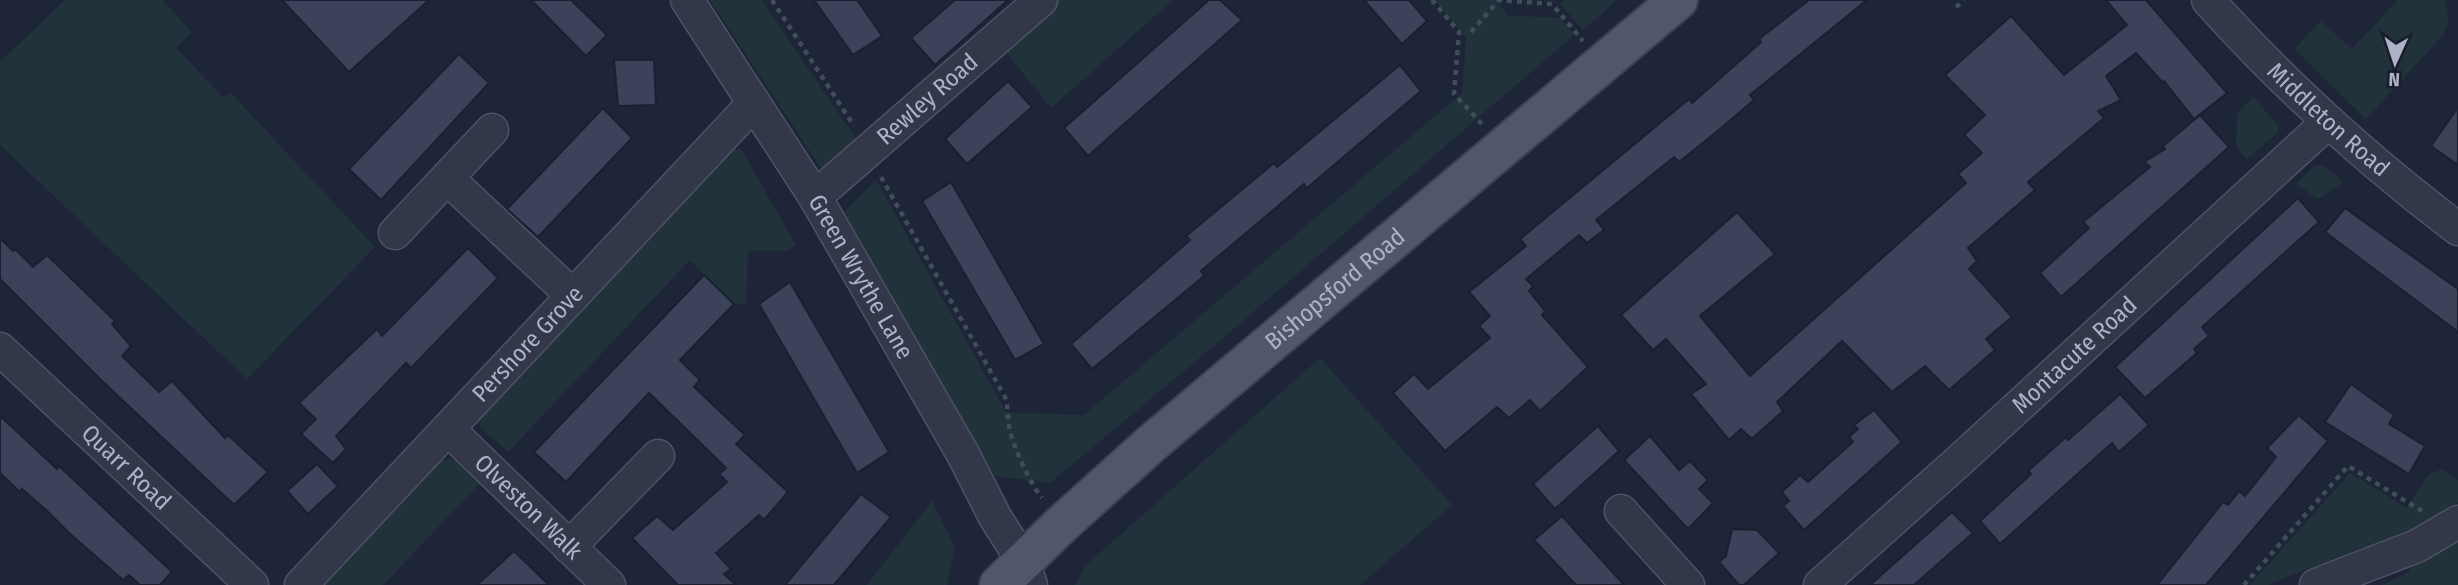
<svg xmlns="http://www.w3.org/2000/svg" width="2458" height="585" font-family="'Fira Sans Condensed',sans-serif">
<rect width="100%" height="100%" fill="#1f2539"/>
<g fill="#21323a">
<path d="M65,0h97l30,32 -16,16 48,50 6,-6 145,155 -128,132 -247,-234v-83z"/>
<path d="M710,0h52l100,148 -38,25z"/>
<path d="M1055,0h118l-122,108 -49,-61z"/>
<path d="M1435,0h60l13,15 52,3 14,17 -359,310 -165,138 -55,-7 -151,-264 32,-32 130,232 78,3 378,-322 4,-55z"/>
<path d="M1564,0h53l-34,30 -23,-27z"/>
<path d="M2398,0h46l5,21 -5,13 -78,85 -72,-70 27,-28 31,28z"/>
<path d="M2253,97l25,28 -1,8 -30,26 -11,-12 1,-33z"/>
<path d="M725,149h16l55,96 -8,6h-40l-2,53h-12l-44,-44 -182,192 -28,-25 -1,-18z"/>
<path d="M2315,165h8l20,17 -25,17 -22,-15z"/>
<path d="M1320,358l132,147 -92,80h-285l10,-19z"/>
<path d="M449,459l9,2 23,21 -98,103h-68l122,-124z"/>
<path d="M2442,469l16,11v22l-7,8 -44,24 -41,18 -60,17 -38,16h-18l100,-112 57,35 21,-33z"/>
<path d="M932,501l23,46 -8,38h-80z"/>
<path d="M2458,536v49h-76l28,-13 -3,-10z"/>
</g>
<g fill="#3b4259" stroke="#1b1f30" stroke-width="2">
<path d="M282,0h147l-80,72z"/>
<path d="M531,0h40l36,35 -21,21z"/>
<path d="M814,0h43l25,36 -29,19z"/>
<path d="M955,0h53l-73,65 -24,-27z"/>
<path d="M1209,0h11l22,20 -154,136 -24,-28z"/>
<path d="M1364,0h45l18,21 -25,23z"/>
<path d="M1809,0h58l-117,95 4,5 -40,34 -35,28 -5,-5 -78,63 8,10 -17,13 -8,-8 -53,44 7,7 -4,5 16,20 -3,4 46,52 -48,44 -10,-11 -21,18 -12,-11 -52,44 -52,-58 21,-19 14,15 62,-51 -11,-12 11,-10 -21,-24 57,-46 -6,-7 169,-140 3,4 69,-61 -2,-3z"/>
<path d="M2106,0h40l81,93 -33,26 -30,-38 -1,2 -27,-30 -30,23 15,24 -23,11 6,7 -76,64 7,8 -67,58 9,13 -8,8 43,48 -26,22 9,11 -46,40 -24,-24 -33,26 -50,-51 -65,61 6,9 -31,28 -11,-10 -12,11 -38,-46 15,-10 -40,-45 -13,11 -32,-35 116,-103 38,42 -75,62 50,60 216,-193 -8,-9 24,-21 -18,-18 21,-20 -40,-40 66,-59 53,59 63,-50z"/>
<path d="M459,54l30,29 -108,117 -32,-31z"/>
<path d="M614,60h40l2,45 -38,1z"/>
<path d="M1400,65l21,26 -114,97 -3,-4 -103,87 3,5 -112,93 -21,-25 119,-104 -4,-4 88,-73 3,4z"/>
<path d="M1008,81l24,26 -65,57 -22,-25z"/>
<path d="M2458,107v58l-27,-19z"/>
<path d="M603,108l29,30 -94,99 -31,-28z"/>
<path d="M2200,115l29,32 -168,150 -21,-24 49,-45 -6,-6 67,-55 -6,-5 21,-13 -2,-3z"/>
<path d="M951,182l93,162 -29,16 -93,-159z"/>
<path d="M2298,198l21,24 -117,105 7,9 -15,13 3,4 -52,45 -30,-31z"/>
<path d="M2345,208l113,81v43l-133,-100z"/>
<path d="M0,238l13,13 2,-2 18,18 14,-12 68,66 -3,3 19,22 -9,10 37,36 13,-11 53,57 3,-3 40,37 -34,33 -133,-125 -101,-101z"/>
<path d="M468,248l30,30 -87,90 -5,-5 -70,73 10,13 -13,14 -32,-29 15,-15 -17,-16 78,-74 5,7z"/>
<path d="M704,275l30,29 -54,56 20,20 -6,7 51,48 -9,9 52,48 -24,28 -5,-5 -43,38 15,16 -7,5 12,11h-58l-46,-47 25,-22 16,14 54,-48 -8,-8 7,-6 -77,-75 -83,89 -32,-30z"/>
<path d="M790,282l99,170 -32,21 -98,-169z"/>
<path d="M2351,384l43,31 -5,9 36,22 -16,28 -84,-52z"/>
<path d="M2120,394l29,31 -30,27 -7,-9 -112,101 -20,-23 51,-47 -3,-3 38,-34 2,3z"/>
<path d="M1874,410l28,32 -98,88 -21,-24 6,-5 -7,-9 18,-17 8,7 45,-40 -4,-5 9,-8 -4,-4z"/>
<path d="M2299,415l29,26 -122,144h-49l66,-83 5,3 11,-14 6,5 31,-39 -9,-9z"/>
<path d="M0,416l57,53 2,-3 113,106 -12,13h-20l-11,-10 -6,5 -54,-47 -23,-23 -24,-21 -2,3 -20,-19z"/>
<path d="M1598,426l21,25 -64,58 -22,-25z"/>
<path d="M1650,436l29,34 11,-9 18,19 -9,9 14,14 -25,26 -64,-69z"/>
<path d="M317,464l21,22 -30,28 -21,-23z"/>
<path d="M861,494l30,23 -57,68h-49z"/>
<path d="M1952,512l21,21 -59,52h-44z"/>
<path d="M1562,516l62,69h-48l-42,-45z"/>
<path d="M1732,529l25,1 22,23 -35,32h-5l-20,-23 7,-6z"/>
<path d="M514,551l35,34h-72z"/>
</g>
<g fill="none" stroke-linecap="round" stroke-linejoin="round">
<g stroke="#4e5264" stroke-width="35">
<g id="minor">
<path id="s1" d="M687,0l128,197 149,259 31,61 28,44 8,24"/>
<path id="s2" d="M2208,0c76,85 159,160 250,229"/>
<path d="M447,178l126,118"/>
<path id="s3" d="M815,197l226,-197"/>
<path d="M395,233l97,-103"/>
<path id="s4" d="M0,349l252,236"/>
<path id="s5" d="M448,429l161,156"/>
<path d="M1621,511l67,74"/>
<path d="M569,547l89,-91"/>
<path id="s6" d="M301,585l453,-482"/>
<path id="s7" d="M1820,585l140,-125 368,-338"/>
<path d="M2316,585l101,-39 41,-24"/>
</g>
</g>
<g stroke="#3d4153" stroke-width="42">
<g id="major">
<path id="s8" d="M999,585l64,-62 89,-80 526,-443"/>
</g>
</g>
<g stroke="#3f4f58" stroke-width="4.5" stroke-dasharray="5 5" stroke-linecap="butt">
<path d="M772,0l82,126"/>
<path d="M1432,0l27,32 -5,62 28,30"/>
<path d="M1497,0l55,4 31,37"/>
<path d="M1956,7l8,-7"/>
<path d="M1471,32l27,-31"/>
<path d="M881,177l124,220c4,12 2,23 5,34 4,17 21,54 32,67"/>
<path d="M2244,585l104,-119 74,45"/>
</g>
<use href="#minor" stroke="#33374a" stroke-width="32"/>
<use href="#major" stroke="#51566a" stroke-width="38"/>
</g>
<g text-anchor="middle" stroke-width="5" stroke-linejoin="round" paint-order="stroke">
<g font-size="24" fill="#adb2c6" stroke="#191d2e">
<text dy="8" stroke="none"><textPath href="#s3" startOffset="149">Rewley Road</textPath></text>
<text dy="8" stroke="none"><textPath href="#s2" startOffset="170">Middleton Road</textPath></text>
<text dy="8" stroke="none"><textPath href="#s1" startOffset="327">Green Wrythe Lane</textPath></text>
<text dy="8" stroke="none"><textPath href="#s8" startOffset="448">Bishopsford Road</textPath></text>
<text dy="8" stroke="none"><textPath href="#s6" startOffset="331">Pershore Grove</textPath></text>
<text dy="8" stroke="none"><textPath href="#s7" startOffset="343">Montacute Road</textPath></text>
<text dy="8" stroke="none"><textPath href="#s4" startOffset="173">Quarr Road</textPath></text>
<text dy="8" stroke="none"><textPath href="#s5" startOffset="112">Olveston Walk</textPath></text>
</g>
</g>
<g transform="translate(2395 63) rotate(183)" stroke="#191d2e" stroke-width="5" paint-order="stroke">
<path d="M0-5L12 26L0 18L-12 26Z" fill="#adb2c6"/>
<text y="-10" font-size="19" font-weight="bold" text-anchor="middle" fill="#adb2c6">N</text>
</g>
</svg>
